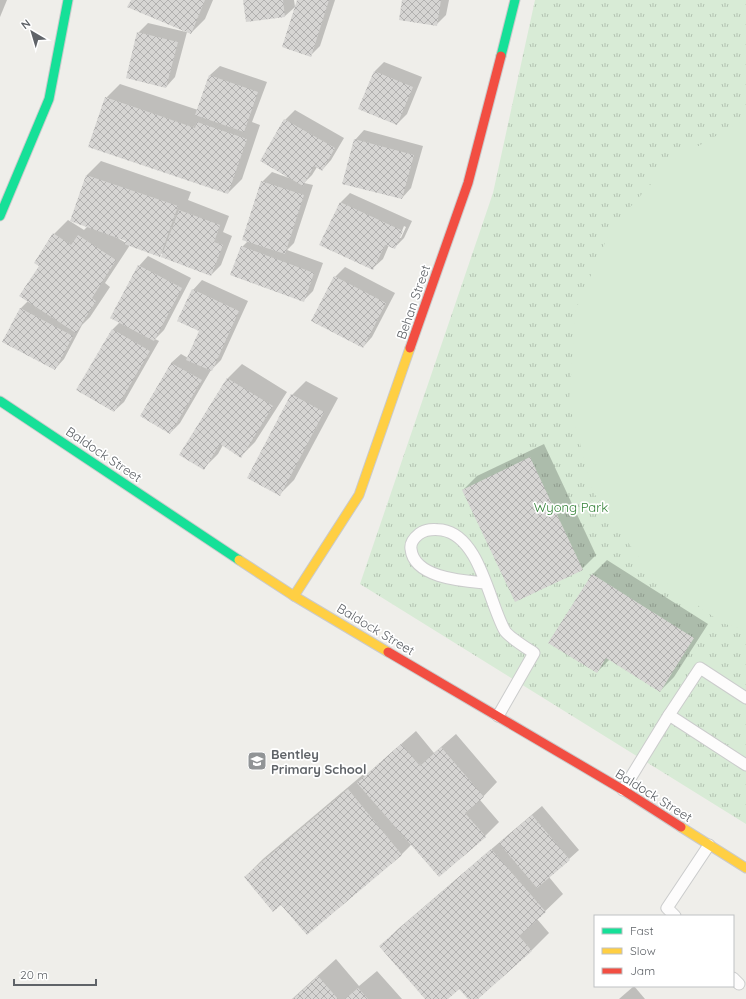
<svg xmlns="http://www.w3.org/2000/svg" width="746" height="999" font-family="Quicksand,sans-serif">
<defs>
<pattern id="grass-tufts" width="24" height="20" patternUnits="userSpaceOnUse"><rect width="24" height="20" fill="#d8ebd6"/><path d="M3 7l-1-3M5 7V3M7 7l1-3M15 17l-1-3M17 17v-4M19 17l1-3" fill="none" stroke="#b2c2b1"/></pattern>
<pattern id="building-cross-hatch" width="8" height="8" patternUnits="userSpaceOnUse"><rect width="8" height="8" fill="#d6d5d3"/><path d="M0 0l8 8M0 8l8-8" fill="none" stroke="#b1b0af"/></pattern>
</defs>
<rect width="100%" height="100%" fill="#efeeea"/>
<path fill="url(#grass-tufts)" d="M535,0h211v824l-386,-240 133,-391z"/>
<path fill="#d8ebd6" d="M746,119v511l-24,-7 -76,-55 -53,-76 -24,-90 7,-93 36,-82 60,-66z"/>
<g fill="#0003" fill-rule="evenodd">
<path d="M0,0h7l-7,17z"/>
<path d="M132,0h81l-8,19 -14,14 -4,-1 -12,45 -9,10 -28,-54 10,-10 38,9v-1z"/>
<path d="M244,0h50l1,7 -10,9 -38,5z"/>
<path d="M298,0h37l-15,46 -10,10z"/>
<path d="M403,0h46l-3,15 -9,9z"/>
<path d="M384,62l38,15 -15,37 -10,10 -22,-53z"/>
<path d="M220,66l47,16 -15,40 8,3 -18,54 -14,14 -122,-95 14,-14 78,26 12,-35z"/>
<path d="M295,110l49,28 -13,22 -9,10 -5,-3 -5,8 -8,8 9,2 -19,58 -7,7 36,13 -10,28 -9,9 -62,-53 6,-6 14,-59 10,-10 17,6 -28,-18 24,-40z"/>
<path d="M364,130l59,16 -12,42 -9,10 -47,-58z"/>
<path d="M101,161l90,31 -3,8 41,16 -6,16 9,4 -11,29 -10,10 -47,-24 -5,5 -29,-11 -25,38 5,4 -20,30 -8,8 -18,34 -9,10 -52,-27 18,-34 7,-7 12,-35 14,-32 14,-14 16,10 4,-4 -17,-5 16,-46zM116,237l11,3 -1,3z"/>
<path d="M350,193l62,28 -8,17 -10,10 -5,-3 -6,14 -10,9 -32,-66zM404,226l2,1 -5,11h-2z"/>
<path d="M148,256l43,22 -27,52 -9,9 4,2 -35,61 -10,9 -36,-21 35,-61 7,-7 19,-56z"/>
<path d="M345,267l50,26 -23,44 -9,10 -28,-70z"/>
<path d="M202,280l46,21 -27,59 -10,10 -31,53 -10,10 1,-70 10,-9 7,4 12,-27 -7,-41z"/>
<path d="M242,364l45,28 -32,50 -14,14 -18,-11 -5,9 -14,14 -23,-13 47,-77z"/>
<path d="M306,381l32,17 -44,82 -14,14 12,-99z"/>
<path d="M544,444l52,111 -14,14 -119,-79 14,-14z"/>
<path d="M607,560l101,64 -34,53 -14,14 -50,-32 -13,13 -48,-30 44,-68z"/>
<path d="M416,731l18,22 22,-19 41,48 -17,18 19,22 -14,14 -73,8 -10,10 -95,79 -26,-29 -36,-27 18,-18 103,-87 1,2z"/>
<path d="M542,806l37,44 -30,27 14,17 -26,25 12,14 -18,18 -55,48h-7l-10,-11 -13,11h-20l-45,-53 17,-17z"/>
<path d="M336,959l23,27 18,-15 25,28h-110z"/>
<path d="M634,986l11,13h-26z"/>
</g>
<g fill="url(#building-cross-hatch)">
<path d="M131,0h74l-14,34 -64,-27z"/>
<path d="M243,0h40l2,17 -39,5z"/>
<path d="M297,0h32l-18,57 -29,-10z"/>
<path d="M402,0h39l-4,26 -38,-6z"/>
<path d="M137,32l41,10 -12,46 -40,-10z"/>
<path d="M374,71l39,16 -16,38 -39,-16z"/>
<path d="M209,75l49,17 -14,40 -49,-17z"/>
<path d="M105,97l90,31 2,-6 50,17 -19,55 -140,-47z"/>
<path d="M284,119l51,29 -13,23 -8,-5 -11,20 -43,-25z"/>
<path d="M354,139l60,16 -12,44 -60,-15z"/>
<path d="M86,175l92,31 -18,51 -36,-13 2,-3 -56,-20z"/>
<path d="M261,181l43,14 -19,59 -43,-14z"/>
<path d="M340,202l63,29 -8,18 -10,-4 -12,25 -54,-25z"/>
<path d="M179,210l41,15 -6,17 9,3 -12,31 -50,-19z"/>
<path d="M53,233l18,12 7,-10 38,25 -24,38 4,3 -20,32 -57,-37 20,-30 -5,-3z"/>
<path d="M241,246l73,27 -10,29 -74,-27z"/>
<path d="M138,265l44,23 -28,53 -44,-23z"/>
<path d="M334,276l52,27 -23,45 -52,-27z"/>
<path d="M192,289l47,22 -27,60 -26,-11 13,-29 -22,-10z"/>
<path d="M20,308l53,28 -18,34 -53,-28z"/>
<path d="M112,329l38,22 -36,61 -38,-22z"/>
<path d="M171,363l31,17 -32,54 -30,-18z"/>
<path d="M227,378l46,28 -32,52 -21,-14 -16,26 -25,-15z"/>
<path d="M291,394l33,18 -44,84 -33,-18z"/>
<path d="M530,457l53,113 -68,32 -53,-112z"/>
<path d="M592,574l102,64 -34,54 -54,-34 -9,15 -49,-30z"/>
<path d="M401,744l19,22 21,-19 43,50 -19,16 21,24 -47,40 -82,-94z"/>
<path d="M348,789l54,66 -95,80 -26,-30 -8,7 -29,-35z"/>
<path d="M532,815l38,45 -33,28 -38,-45z"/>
<path d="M491,849l55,63 -27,24 13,15 -54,48h-10l-9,-10 -11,10h-23l-46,-53z"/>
<path d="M318,976l20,23h-45z"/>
<path d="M358,988l10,11h-23z"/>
</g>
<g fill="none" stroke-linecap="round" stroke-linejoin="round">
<g stroke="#cbcccc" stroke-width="13">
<g id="lane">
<path d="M485,583c-22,-2 -71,-5 -74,-34 -1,-6 3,-11 8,-15 7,-5 14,-5 23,-4 38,6 47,73 63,101 4,6 23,18 29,22l-36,63"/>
<path d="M669,715l77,50"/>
<path d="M623,790l46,-75 31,-47 46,30"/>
<path d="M675,916l-8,-8 42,-63"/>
<path d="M733,978l6,6"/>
</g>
</g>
<g stroke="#cacacb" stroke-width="11">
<g id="fast">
<path d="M501,56l14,-56"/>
<path d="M0,216l49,-117 19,-99"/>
<path d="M0,401l239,159"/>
</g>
</g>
<g stroke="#cacacb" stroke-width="11">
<g id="slow">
<path d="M239,560l55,36 94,56"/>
<path d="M294,596l65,-101 51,-147"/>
<path d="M681,827l65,41"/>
</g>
</g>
<g stroke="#cacacb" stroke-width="11">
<g id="jam">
<path d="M410,348l58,-165 33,-127"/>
<path d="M388,652l235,138 58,37"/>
</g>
</g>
<use href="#lane" stroke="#fdfcfc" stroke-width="11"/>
<use href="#fast" stroke="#16e098" stroke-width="9"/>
<use href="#slow" stroke="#ffcf43" stroke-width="9"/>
<use href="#jam" stroke="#f24e42" stroke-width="9"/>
</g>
<defs>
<g id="school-square" transform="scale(1)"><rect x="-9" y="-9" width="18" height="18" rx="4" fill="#919496" stroke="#fff"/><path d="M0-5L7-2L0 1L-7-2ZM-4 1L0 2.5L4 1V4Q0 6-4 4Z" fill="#fff"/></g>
</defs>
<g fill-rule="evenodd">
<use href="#school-square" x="257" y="761"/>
</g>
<g text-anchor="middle" stroke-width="3.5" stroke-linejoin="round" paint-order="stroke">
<g font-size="13" fill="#5f6368" stroke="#fff">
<text transform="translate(413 302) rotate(-71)" y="5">Behan Street</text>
<text transform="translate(104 454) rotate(34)" y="5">Baldock Street</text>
<text transform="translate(376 629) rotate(31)" y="5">Baldock Street</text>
<text transform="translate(654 795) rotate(32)" y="5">Baldock Street</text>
</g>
<g font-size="13" fill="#348238" stroke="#fff">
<text x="571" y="512">Wyong Park</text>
</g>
<g font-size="13" font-weight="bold" fill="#5f6368" stroke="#fff" text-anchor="start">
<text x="271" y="759">Bentley<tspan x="271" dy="15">Primary School</tspan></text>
</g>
</g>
<rect x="594" y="915" width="140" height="72" fill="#ffffff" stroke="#bfc1c3"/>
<rect x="602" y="928" width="20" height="6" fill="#16e098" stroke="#bfc1c3"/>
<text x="630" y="935" font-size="12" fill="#5f6368">Fast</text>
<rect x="602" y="948" width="20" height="6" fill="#ffcf43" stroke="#bfc1c3"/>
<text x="630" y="955" font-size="12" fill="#5f6368">Slow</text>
<rect x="602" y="968" width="20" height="6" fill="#f24e42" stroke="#bfc1c3"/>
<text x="630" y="975" font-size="12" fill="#5f6368">Jam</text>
<g transform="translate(32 32) rotate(322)" stroke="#ffffff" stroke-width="3" paint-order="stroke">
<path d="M0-3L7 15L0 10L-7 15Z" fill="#5f6368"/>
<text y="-6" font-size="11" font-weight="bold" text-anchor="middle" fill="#5f6368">N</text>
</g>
<path d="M14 979v6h82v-6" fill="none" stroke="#5f6368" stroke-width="2"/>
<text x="20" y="979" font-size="12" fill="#5f6368" stroke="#ffffff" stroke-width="3" paint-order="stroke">20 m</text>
</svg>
